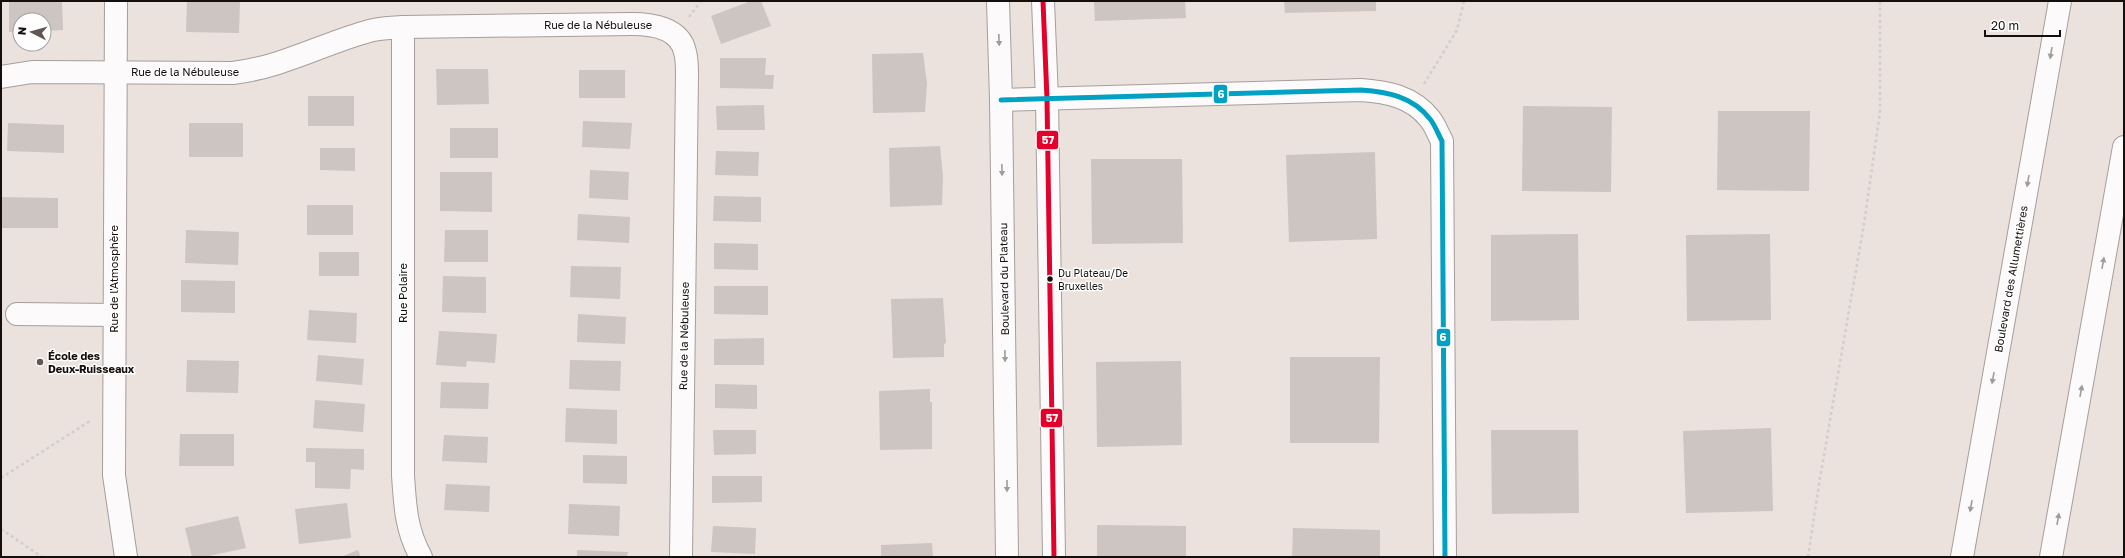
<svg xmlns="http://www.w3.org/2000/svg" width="2125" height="558" font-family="'Golos Text',sans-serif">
<rect width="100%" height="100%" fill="#ebe1dd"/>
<g fill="#cdc5c2">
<path d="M9,1h53l1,29 -19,1v-11h-24v12h-11z"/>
<path d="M187,1h53l-1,32 -53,-1z"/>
<path d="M751,1h10l10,25 -50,18 -10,-28z"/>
<path d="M1094,1h91l1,17 -91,3z"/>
<path d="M1284,1h92v10l-91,2z"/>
<path d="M923,53l4,30 -2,29 -52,1 -1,-59z"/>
<path d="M720,58h46l-1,17h9l-1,14 -53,-1z"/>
<path d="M436,69h52l1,35 -52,1z"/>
<rect x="579" y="70" width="46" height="28"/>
<rect x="308" y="96" width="46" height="30"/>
<path d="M764,105l1,25h-48l-1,-24z"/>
<path d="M1523,106l89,1 -1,85 -89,-1z"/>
<path d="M1718,111h92l-1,80 -92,-1z"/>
<path d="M583,121l49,2 -2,26 -48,-2z"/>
<path d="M8,123l56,2v28l-57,-2z"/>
<rect x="189" y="123" width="54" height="34"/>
<rect x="450" y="128" width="48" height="30"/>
<path d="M940,146l3,30 -1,29 -52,2 -1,-59z"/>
<path d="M320,148h35v23l-35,-1z"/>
<path d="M716,151l43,1 -1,24 -43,-1z"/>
<path d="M1375,152l2,87 -88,3 -3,-87z"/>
<path d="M1091,159h91l1,84 -91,1z"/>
<path d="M590,170l39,2 -1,28 -39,-2z"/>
<path d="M440,172h52v40l-52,-1z"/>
<path d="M714,196l47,1v25l-48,-1z"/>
<path d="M1,197l57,1v30h-57z"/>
<rect x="307" y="205" width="46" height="30"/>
<path d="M578,214l52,3 -1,26 -52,-3z"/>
<path d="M186,230l53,2 -1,33 -53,-2z"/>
<path d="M445,230h43v32h-44z"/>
<path d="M1578,234l1,86 -88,1v-86z"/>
<path d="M1770,234l1,86 -84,1 -1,-86z"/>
<path d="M714,243l44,1v26l-44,-1z"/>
<rect x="319" y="252" width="40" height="24"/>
<path d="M571,266l50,1 -1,32 -50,-2z"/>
<path d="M443,276l43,1v36l-44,-1z"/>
<path d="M181,280l54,1v32l-54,-1z"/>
<path d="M714,286h54v29l-54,-1z"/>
<path d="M943,298l3,45 -2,1v13l-51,1 -2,-59z"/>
<path d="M309,310l48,3 -1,30 -49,-3z"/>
<path d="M578,314l48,3 -1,27 -48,-2z"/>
<path d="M439,331l58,3 -2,29 -28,-2 -1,6 -30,-2z"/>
<path d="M764,338v27h-50v-26z"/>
<path d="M318,355l46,4 -2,26 -46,-4z"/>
<path d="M1290,357h90l-1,86h-89z"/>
<path d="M187,360l52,1 -1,32 -52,-1z"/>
<path d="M570,360l51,1 -1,30 -51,-2z"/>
<path d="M1181,361l1,84 -85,2 -1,-85z"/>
<path d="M441,382l48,1 -1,26 -48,-1z"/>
<path d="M715,384l42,1v24l-42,-1z"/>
<path d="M930,389v13h2v47l-52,1 -1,-59z"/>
<path d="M315,400l50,4 -2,28 -50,-4z"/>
<path d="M566,408l51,2v34l-52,-2z"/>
<path d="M1771,428l2,83 -87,2 -3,-82z"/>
<path d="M713,430h43v24l-42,1z"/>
<path d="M1491,430h87l1,83 -87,1z"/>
<path d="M180,434h54v32h-55z"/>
<path d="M444,435l44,2 -1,26 -45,-2z"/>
<path d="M306,448l58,1v21l-13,-1 -1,20 -35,-1v-26h-9z"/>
<path d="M583,455l44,1v28l-44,-1z"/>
<path d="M712,476h50v26l-50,1z"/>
<path d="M446,484l44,2 -1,26 -45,-2z"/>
<path d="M347,503l4,35 -52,6 -4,-35z"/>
<path d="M569,504l51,2 -1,30 -51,-2z"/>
<path d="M238,516l8,32 -42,9h-12l-7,-29z"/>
<path d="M1097,525l89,1v31h-89z"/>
<path d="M713,526l43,2 -1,26 -44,-2z"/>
<path d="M1293,528l87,2v27h-88z"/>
<path d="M932,543l1,14h-52v-12z"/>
<path d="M358,550l3,7h-20z"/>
<path d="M577,550l51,2 -1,5h-50z"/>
</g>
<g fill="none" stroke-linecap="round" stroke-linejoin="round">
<g stroke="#a69e9c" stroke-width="24">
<g id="minor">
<path d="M116,1l-2,474 12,82"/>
<path d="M403,27v448c2,31 3,55 18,82"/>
<path d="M1,77l31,-5 201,1c49,-6 87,-28 133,-41 11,-4 25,-4 37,-5l229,-3c20,0 48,4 53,28 2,7 2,15 2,22l-6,483"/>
<path d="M1001,100l360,-10c26,2 51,6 69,29 5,6 8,15 12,22l3,416"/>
<path d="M17,314l97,1"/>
</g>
</g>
<g stroke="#a69e9c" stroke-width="24">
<g id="major">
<path d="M998,1l3,99 6,457"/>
<path d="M1043,1l4,98 7,458"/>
</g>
</g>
<g stroke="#a69e9c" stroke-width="24">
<g id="highway">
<path d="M1962,557l98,-556"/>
<path d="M2051,557l73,-410"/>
</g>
</g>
<g stroke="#d2cece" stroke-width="2.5" stroke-dasharray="3 3" stroke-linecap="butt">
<path d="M689,17l12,-16"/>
<path d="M1424,84l33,-54 7,-29"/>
<path d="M1,478l89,-57"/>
<path d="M1,529l41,28"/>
<path d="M1808,557l12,-79 44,-254 16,-112v-111"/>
</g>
<use href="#minor" stroke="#fcfafa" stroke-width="22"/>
<use href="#major" stroke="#fcfafa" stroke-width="22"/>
<use href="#highway" stroke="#fcfafa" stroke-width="22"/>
<g stroke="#fff" stroke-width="8">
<path id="bus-1" d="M1043,1l4,98 7,458"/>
</g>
<g stroke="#fff" stroke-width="8">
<path id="bus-2" d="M1001,100l360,-10c26,2 51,6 69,29 5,6 8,15 12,22l3,416"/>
</g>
<use href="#bus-1" stroke="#e4002b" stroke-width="5"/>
<use href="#bus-2" stroke="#01a1c4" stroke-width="5"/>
</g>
<defs><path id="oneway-solid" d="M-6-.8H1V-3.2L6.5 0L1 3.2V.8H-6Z"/></defs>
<g fill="#9f9c9b">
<use href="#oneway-solid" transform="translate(999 40) rotate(88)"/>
<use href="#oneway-solid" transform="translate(2051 53) rotate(100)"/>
<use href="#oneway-solid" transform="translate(1002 170) rotate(89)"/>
<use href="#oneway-solid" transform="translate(2028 181) rotate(100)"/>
<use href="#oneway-solid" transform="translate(2103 263) rotate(-80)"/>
<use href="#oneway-solid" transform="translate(1005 356) rotate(89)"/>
<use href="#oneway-solid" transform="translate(1993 378) rotate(100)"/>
<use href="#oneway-solid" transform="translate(2081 391) rotate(-80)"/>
<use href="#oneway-solid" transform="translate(1007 486) rotate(90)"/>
<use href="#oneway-solid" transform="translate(1971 506) rotate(100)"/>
<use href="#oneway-solid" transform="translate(2058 519) rotate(-80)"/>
</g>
<circle fill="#140e0c" stroke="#fff" stroke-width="1.5" cx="1050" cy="279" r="3.5"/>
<circle fill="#5f5855" stroke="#fff" stroke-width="1.5" cx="40" cy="362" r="4"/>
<g text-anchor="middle" stroke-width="3" stroke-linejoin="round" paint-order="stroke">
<g font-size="10" fill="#140e0c" stroke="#fff" text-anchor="start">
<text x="1058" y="277">Du Plateau/De<tspan x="1058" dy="13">Bruxelles</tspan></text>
</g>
<g font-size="11" fill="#140e0c" stroke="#fff">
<text x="598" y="29">Rue de la Nébuleuse</text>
<text x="185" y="76">Rue de la Nébuleuse</text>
<text transform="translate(114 279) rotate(-90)" y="4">Rue de l'Atmosphère</text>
<text transform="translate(1004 279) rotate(-91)" y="4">Boulevard du Plateau</text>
<text transform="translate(2011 279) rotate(-80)" y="4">Boulevard des Allumettières</text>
<text transform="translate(403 293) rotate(-90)" y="4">Rue Polaire</text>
<text transform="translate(684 336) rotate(-89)" y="4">Rue de la Nébuleuse</text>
</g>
<g font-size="11" font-weight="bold" fill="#140e0c" stroke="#fff" text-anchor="start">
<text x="48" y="360">École des<tspan x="48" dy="13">Deux-Ruisseaux</tspan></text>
</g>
</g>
<g stroke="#fff" stroke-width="1.5">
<rect x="1213" y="84" width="15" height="20" rx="4" fill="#01a1c4"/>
<rect x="1036" y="130" width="23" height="20" rx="4" fill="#e4002b"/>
<rect x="1436" y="328" width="15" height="19" rx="4" fill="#01a1c4"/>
<rect x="1040" y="408" width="23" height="20" rx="4" fill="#e4002b"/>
</g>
<g font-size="11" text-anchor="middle" font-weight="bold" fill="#fff">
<text x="1221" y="98">6</text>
<text x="1048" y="144">57</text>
<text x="1443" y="341">6</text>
<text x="1052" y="422">57</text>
</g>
<rect width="2125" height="558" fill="none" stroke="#140e0c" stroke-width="4"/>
<g transform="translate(32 32) rotate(276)"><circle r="19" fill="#ffffff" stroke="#a19f9e"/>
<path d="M0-3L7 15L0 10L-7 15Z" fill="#5f5855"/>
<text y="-6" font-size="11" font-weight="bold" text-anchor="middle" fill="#140e0c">N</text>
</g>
<path d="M1985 30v6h75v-6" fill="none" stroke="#140e0c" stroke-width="2"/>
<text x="1991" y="30" font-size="12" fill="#140e0c" stroke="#ffffff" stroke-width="3" paint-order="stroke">20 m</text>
</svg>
